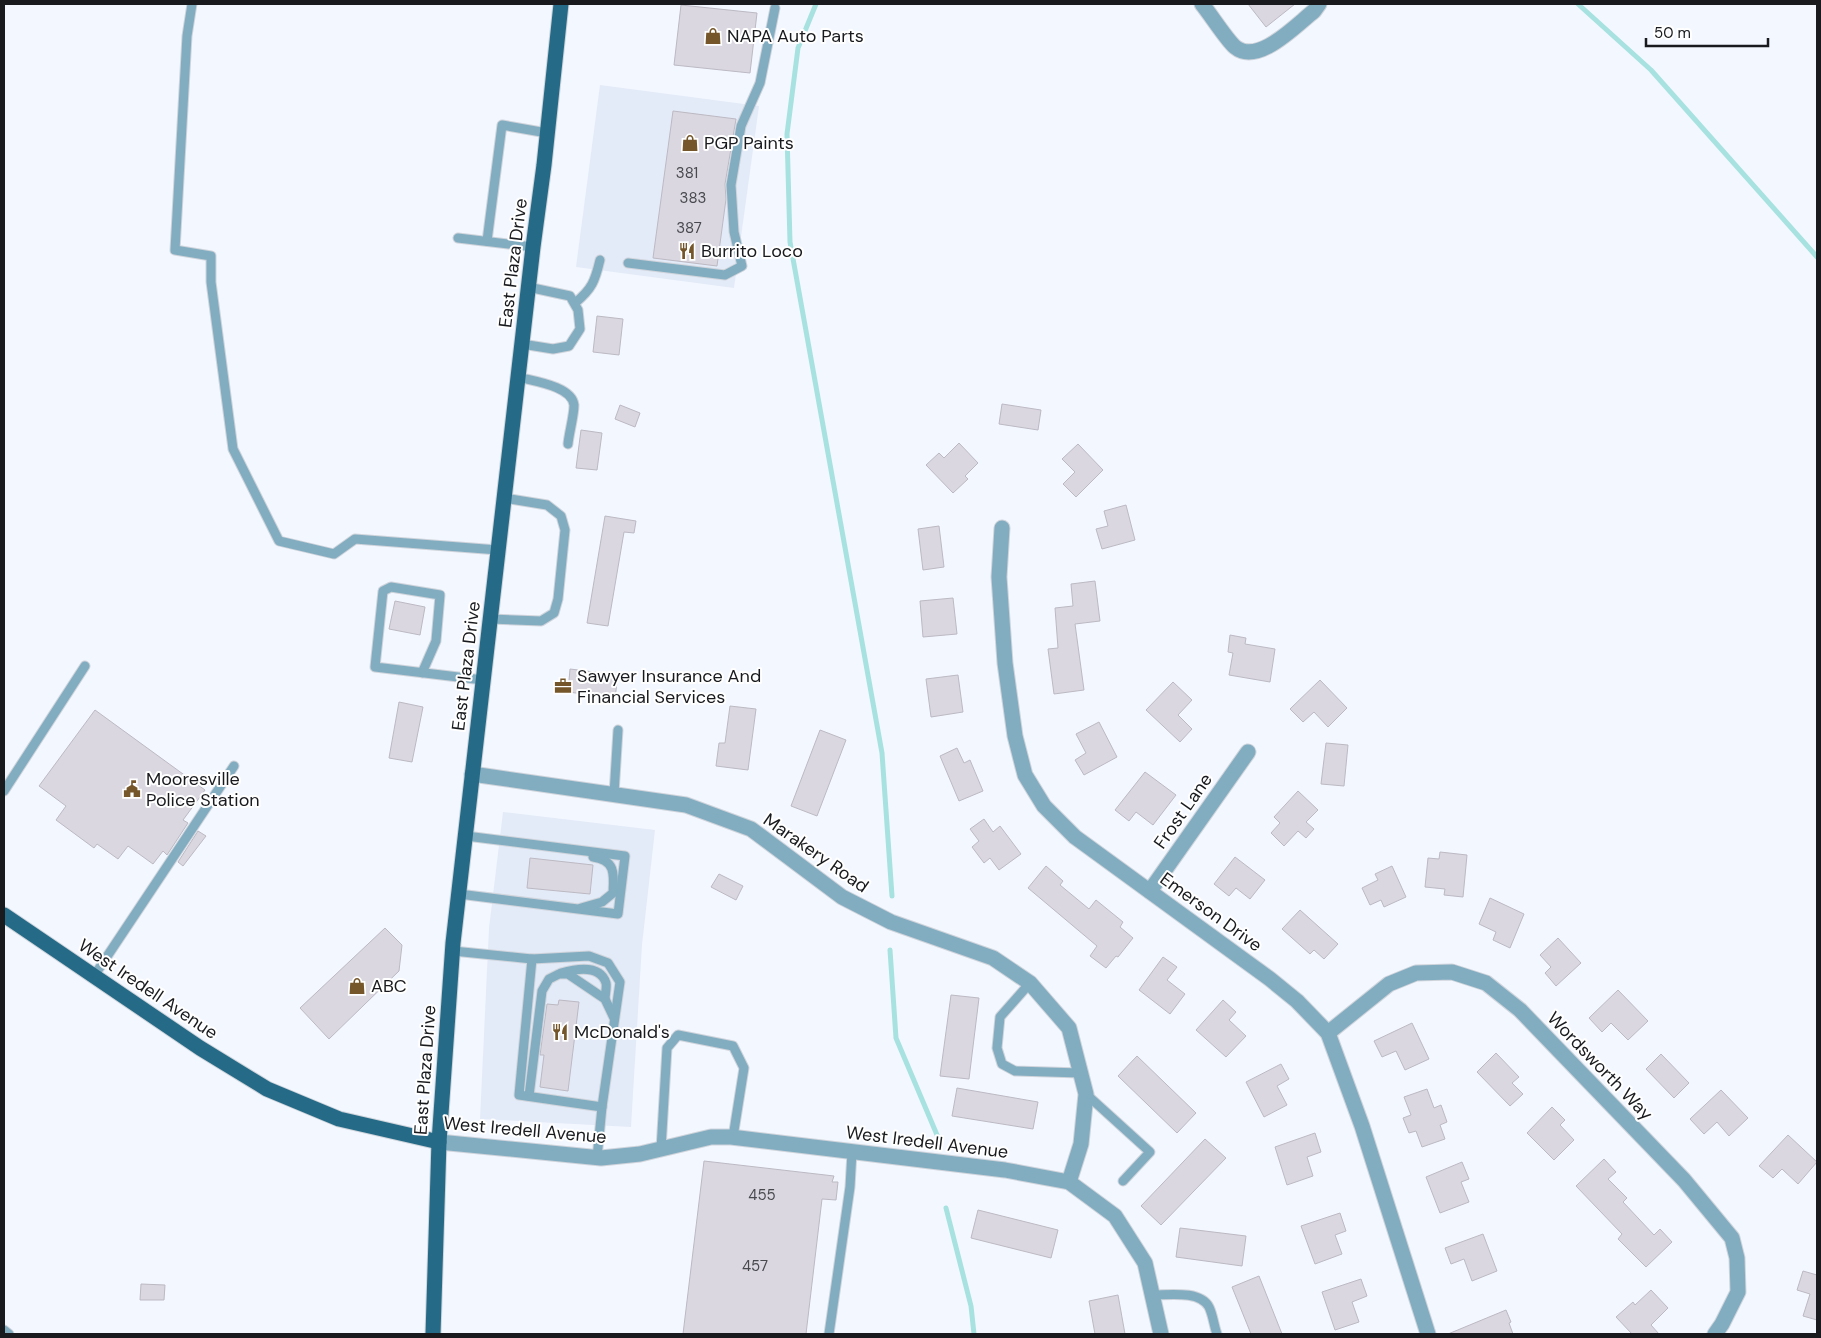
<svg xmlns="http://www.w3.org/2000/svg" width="1821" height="1338" font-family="'DM Sans',sans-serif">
<rect width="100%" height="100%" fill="#f3f7ff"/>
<g fill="#e4ebf8">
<path d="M600,85l159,21 -25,182 -158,-21z"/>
<path d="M503,812l152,18 -13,115 -11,182 -151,-8 9,-191z"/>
</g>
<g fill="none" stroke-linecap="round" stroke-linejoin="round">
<g stroke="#a7e2e0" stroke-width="5">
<path d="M816,4l-18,44 -11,86 3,108 92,511 10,143"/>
<path d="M1578,4l73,66 166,187"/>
<path d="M890,950l6,88 44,104"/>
<path d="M946,1208l25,98 3,28"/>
</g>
</g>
<g fill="#dad7e1" stroke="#bcb9c3">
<path d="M1248,4h47l-29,23z"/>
<path d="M681,5l76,8 -7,60 -76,-8z"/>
<path d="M673,111l63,8 -11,65 1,15 -9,67 -64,-8z"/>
<path d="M597,316l26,3 -4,36 -26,-3z"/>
<path d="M1002,404l39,6 -3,20 -39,-6z"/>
<path d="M620,405l20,8 -5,14 -20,-8z"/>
<path d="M581,430l21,3 -5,37 -21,-2z"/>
<path d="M959,443l19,20 -13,13 3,3 -15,14 -27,-28 13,-12 5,5z"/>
<path d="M1078,444l25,26 -27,27 -13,-13 12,-12 -13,-13z"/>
<path d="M1126,505l9,35 -33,9 -6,-20 12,-3 -4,-15z"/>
<path d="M605,516l31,5 -2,12 -10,-1 -16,94 -21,-3z"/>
<path d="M939,526l5,41 -21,3 -5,-41z"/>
<path d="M1095,581l5,40 -25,3 9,66 -30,4 -6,-45 10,-1 -3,-40 18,-2 -2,-22z"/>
<path d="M953,598l4,36 -34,3 -3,-36z"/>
<path d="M395,601l30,6 -5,28 -31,-6z"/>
<path d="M1230,635l16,3 -1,6 30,5 -5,33 -41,-7 4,-22 -5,-1z"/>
<path d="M570,669l48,6 -3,23 -47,-6z"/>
<path d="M958,675l5,37 -32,5 -5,-38z"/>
<path d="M1320,680l27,28 -19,19 -14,-15 -11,10 -13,-13z"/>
<path d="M1173,682l19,18 -14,15 14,14 -12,13 -34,-32z"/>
<path d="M399,702l24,5 -11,55 -23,-4z"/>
<path d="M730,706l26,3 -8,61 -32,-4 3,-23h6z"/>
<path d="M95,710l110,80 -22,30 5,3 -21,32 -4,-4 -10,13 -25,-18 -10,13 -21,-15 -3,4 -38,-28 10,-14 -27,-20z"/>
<path d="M1099,722l18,35 -33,18 -9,-15 11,-7 -10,-19z"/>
<path d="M820,730l26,10 -29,76 -26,-10z"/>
<path d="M1326,743l22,2 -4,41 -23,-2z"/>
<path d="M957,748l7,15 6,-3 13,31 -24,10 -19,-45z"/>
<path d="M1145,772l31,23 -23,30 -17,-13 -7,9 -14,-11z"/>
<path d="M1298,791l20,19 -12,12 8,7 -8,9 -8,-7 -14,15 -13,-13 9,-10 -6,-6z"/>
<path d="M984,819l9,13 7,-6 21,28 -22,16 -9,-12 -6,5 -12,-16 7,-6 -9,-12z"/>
<path d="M198,831l8,5 -23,30 -5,-4z"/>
<path d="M1440,852l27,3 -4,42 -19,-2 1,-6 -20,-2 3,-29 11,1z"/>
<path d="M1235,857l30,23 -15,19 -14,-11 -7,8 -15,-12z"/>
<path d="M530,858l63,7 -3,29 -63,-6z"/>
<path d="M1046,866l17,15 -3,4 29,24 7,-9 27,22 -3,5 13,11 -15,19 -2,-1 -10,12 -16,-12 7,-10 -69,-58z"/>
<path d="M1392,866l14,31 -22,10 -3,-7 -11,5 -8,-17 16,-8 -3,-6z"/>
<path d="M719,874l24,12 -7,14 -25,-13z"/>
<path d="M1490,898l34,16 -14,34 -17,-8 3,-8 -17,-8z"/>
<path d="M1300,910l38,34 -14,15 -10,-9 -4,4 -28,-25z"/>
<path d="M385,928l17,17 -3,26 -70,68 -29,-31z"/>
<path d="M1558,938l23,25 -25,23 -11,-13 6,-6 -11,-12z"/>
<path d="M1163,957l14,10 -10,13 18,14 -15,20 -31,-24z"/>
<path d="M1618,990l30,31 -20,19 -17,-17 -9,9 -13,-14z"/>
<path d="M951,995l28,3 -10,81 -29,-3z"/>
<path d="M559,1000l20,2 -11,89 -28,-4 4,-32h-4l7,-51 11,1z"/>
<path d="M1223,1000l13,12 -7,8 17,16 -20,21 -30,-27z"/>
<path d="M1412,1023l17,36 -24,11 -9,-19 -14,6 -8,-16z"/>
<path d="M1496,1053l23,24 -7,6 11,11 -13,12 -33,-34z"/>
<path d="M1661,1054l28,29 -15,15 -28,-29z"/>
<path d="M1137,1056l59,57 -19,20 -59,-57z"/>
<path d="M1281,1064l8,15 -12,7 10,19 -23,12 -18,-35z"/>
<path d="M957,1088l81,14 -5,27 -81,-13z"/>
<path d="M1427,1089l7,19 7,-3 6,17 -7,3 5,14 -23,8 -6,-16 -7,2 -6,-15 8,-3 -7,-18z"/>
<path d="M1721,1090l27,28 -19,18 -12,-14 -13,12 -14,-15z"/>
<path d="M1552,1107l13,13 -5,5 14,15 -20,20 -27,-27z"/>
<path d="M1315,1133l6,19 -14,5 6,19 -26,9 -12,-38z"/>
<path d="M1788,1135l29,27 -19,22 -16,-15 -9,9 -14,-12z"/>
<path d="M1205,1139l21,19 -65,67 -20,-19z"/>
<path d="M1604,1159l12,13 -8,7 19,19 -4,4 31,33 6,-6 12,13 -26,25 -28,-28 4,-5 -46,-48z"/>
<path d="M704,1161l130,15 -2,6h6l-2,18 -14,-1 -16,135h-123z"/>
<path d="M1462,1162l7,17 -8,3 8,20 -29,11 -14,-36z"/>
<path d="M978,1210l80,20 -7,28 -80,-20z"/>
<path d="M1340,1213l6,18 -11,4 7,19 -27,10 -14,-38z"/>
<path d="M1180,1228l66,8 -4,30 -66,-9z"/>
<path d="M1483,1234l14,37 -25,10 -8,-22 -13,5 -6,-16z"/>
<path d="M1803,1271l14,4v45l-14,-4 7,-22 -13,-4z"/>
<path d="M1259,1276l23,58h-31l-19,-47z"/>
<path d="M1361,1279l6,17 -15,6 7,20 -24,8 -13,-38z"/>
<path d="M141,1284l24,1 -1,15h-24z"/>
<path d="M1651,1290l17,18 -17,17 8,9h-27l-16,-17 17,-15 2,3z"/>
<path d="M1118,1295l7,39h-30l-6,-33z"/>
<path d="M1506,1310l5,12 -2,1 4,11h-65z"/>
</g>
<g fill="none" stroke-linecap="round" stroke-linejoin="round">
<g stroke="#d0d4db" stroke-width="11">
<g id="lane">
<path d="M192,4l-5,32 -12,214 36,6v26l22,167 46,92 55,13 21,-15 143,11"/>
<path d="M458,238l75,9"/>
<path d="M487,241l15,-116 45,8"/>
<path d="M628,263l97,12 17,-9 -8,-34 -3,-47 10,-59 19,-43 15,-75"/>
<path d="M575,303c17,-14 20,-22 25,-43"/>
<path d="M522,344l31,5 16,-3 11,-17 -2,-19 -8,-14 -42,-9"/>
<path d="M518,377c15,4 54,9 56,28 0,11 -5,28 -6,39"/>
<path d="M490,619l51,2 13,-8 4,-14 7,-69 -4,-14 -14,-11 -43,-7"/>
<path d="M422,673l14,-32 4,-46 -49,-8 -8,4 -8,76 108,13"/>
<path d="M4,791l81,-125"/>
<path d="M614,794l4,-64"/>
<path d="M459,894l159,20 7,-58 -159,-20"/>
<path d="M581,908l21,-6 11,-9c1,-18 3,-33 -20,-36"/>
<path d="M453,951l79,8 57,-3 19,7 12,19 -18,125 -5,51"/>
<path d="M532,959l-13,136 83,12"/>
<path d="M561,973c14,-4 39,-9 45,10 1,4 -1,12 -1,16"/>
<path d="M94,976l140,-210"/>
<path d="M1030,983l-30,34 -3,31 5,16 13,7 65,2"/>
<path d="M1086,1094l64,58 -27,29"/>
<path d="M529,1096l13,-105 7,-12 10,-5h9l37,25 9,19"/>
<path d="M661,1149l6,-101 11,-13 55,11 11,22 -11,69"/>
<path d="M1152,1295c16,0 48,-5 57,12 4,8 5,19 8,27"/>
<path d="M4,1330l5,4"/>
<path d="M829,1334l21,-147 2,-35"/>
</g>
</g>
<g stroke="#d0d4db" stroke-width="17">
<g id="street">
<path d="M1202,4c9,11 24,35 33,43 23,19 61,-22 79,-36l5,-7"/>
<path d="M1002,528l-3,49 6,86 10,73 10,39 19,31 31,31 195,142 27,22 31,32 34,93 66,208"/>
<path d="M472,774l214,31 65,24 91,68 49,25 102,36 37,25 39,45 17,66 -5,50 -12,38"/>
<path d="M1150,891l98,-139"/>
<path d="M1328,1033l61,-49 27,-11 36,-1 34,11 34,27 164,170 48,58 5,20 1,34 -16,32 -7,10"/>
<path d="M439,1142l162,16 39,-4 71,-17h20l274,33 64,12 46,34 30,47 16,71"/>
</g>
</g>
<g stroke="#d0d4db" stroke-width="17">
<g id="primary">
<path d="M4,915l196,133 67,41 72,30 100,23"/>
<path d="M433,1334l6,-192 14,-199 80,-696 11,-82 17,-161"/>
</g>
</g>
<use href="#lane" stroke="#82adc1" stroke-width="9"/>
<use href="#street" stroke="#82adc1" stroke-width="15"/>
<use href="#primary" stroke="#256b87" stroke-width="15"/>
</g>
<defs>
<g id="shop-bare" transform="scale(1.35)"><path d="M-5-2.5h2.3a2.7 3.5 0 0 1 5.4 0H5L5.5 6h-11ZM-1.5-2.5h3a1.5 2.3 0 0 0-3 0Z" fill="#74562a" stroke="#fff" stroke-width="2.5" paint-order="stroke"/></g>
<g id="restaurant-bare" transform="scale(1.35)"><path d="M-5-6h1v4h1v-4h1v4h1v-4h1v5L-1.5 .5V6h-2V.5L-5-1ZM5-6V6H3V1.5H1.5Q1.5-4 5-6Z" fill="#74562a" stroke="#fff" stroke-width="2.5" paint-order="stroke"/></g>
<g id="office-bare" transform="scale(1.35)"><path d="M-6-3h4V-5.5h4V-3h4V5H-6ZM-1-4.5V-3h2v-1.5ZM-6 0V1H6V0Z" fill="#74562a" stroke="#fff" stroke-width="2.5" paint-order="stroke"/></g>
<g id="civic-bare" transform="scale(1.35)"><path d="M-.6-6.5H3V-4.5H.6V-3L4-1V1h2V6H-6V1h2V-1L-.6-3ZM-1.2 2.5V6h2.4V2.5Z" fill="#74562a" stroke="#fff" stroke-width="2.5" paint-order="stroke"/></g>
</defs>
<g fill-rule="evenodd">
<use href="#shop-bare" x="713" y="36"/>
<use href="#shop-bare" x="690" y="143"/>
<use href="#restaurant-bare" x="687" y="251"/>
<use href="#office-bare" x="563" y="686"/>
<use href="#civic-bare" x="132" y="789"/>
<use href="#shop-bare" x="357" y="986"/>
<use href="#restaurant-bare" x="560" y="1032"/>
</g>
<g text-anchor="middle" stroke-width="4" stroke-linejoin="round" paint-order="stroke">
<g font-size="15" fill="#48494e">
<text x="687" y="178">381</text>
<text x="693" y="203">383</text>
<text x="689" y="233">387</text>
<text x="762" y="1200">455</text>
<text x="755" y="1271">457</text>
</g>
<g font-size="18" fill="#181a1d" stroke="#fff" text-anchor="start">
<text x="727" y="42">NAPA Auto Parts</text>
<text x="704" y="149">PGP Paints</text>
<text x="701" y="257">Burrito Loco</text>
<text x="577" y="682">Sawyer Insurance And<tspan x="577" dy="21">Financial Services</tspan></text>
<text x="146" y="785">Mooresville<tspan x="146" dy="21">Police Station</tspan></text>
<text x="371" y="992">ABC</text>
<text x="574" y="1038">McDonald's</text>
</g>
<g font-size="18" fill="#181a1d" stroke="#fff">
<text transform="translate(513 263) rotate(-83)" y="6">East Plaza Drive</text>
<text transform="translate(466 666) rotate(-83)" y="6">East Plaza Drive</text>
<text transform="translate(1183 811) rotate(-55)" y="6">Frost Lane</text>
<text transform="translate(816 853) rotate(35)" y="6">Marakery Road</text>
<text transform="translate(1211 912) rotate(36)" y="6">Emerson Drive</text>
<text transform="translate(148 989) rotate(34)" y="6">West Iredell Avenue</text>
<text transform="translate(1600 1066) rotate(46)" y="6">Wordsworth Way</text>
<text transform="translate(425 1070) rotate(-86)" y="6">East Plaza Drive</text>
<text transform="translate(525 1130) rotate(5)" y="6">West Iredell Avenue</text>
<text transform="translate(927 1142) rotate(7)" y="6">West Iredell Avenue</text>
</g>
</g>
<rect width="1821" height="1338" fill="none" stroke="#181a1d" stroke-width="10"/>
<path d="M1646 38v8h122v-8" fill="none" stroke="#181a1d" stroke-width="2.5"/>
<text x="1654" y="38" font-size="15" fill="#181a1d" stroke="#ffffff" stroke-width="4" paint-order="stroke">50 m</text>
</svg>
